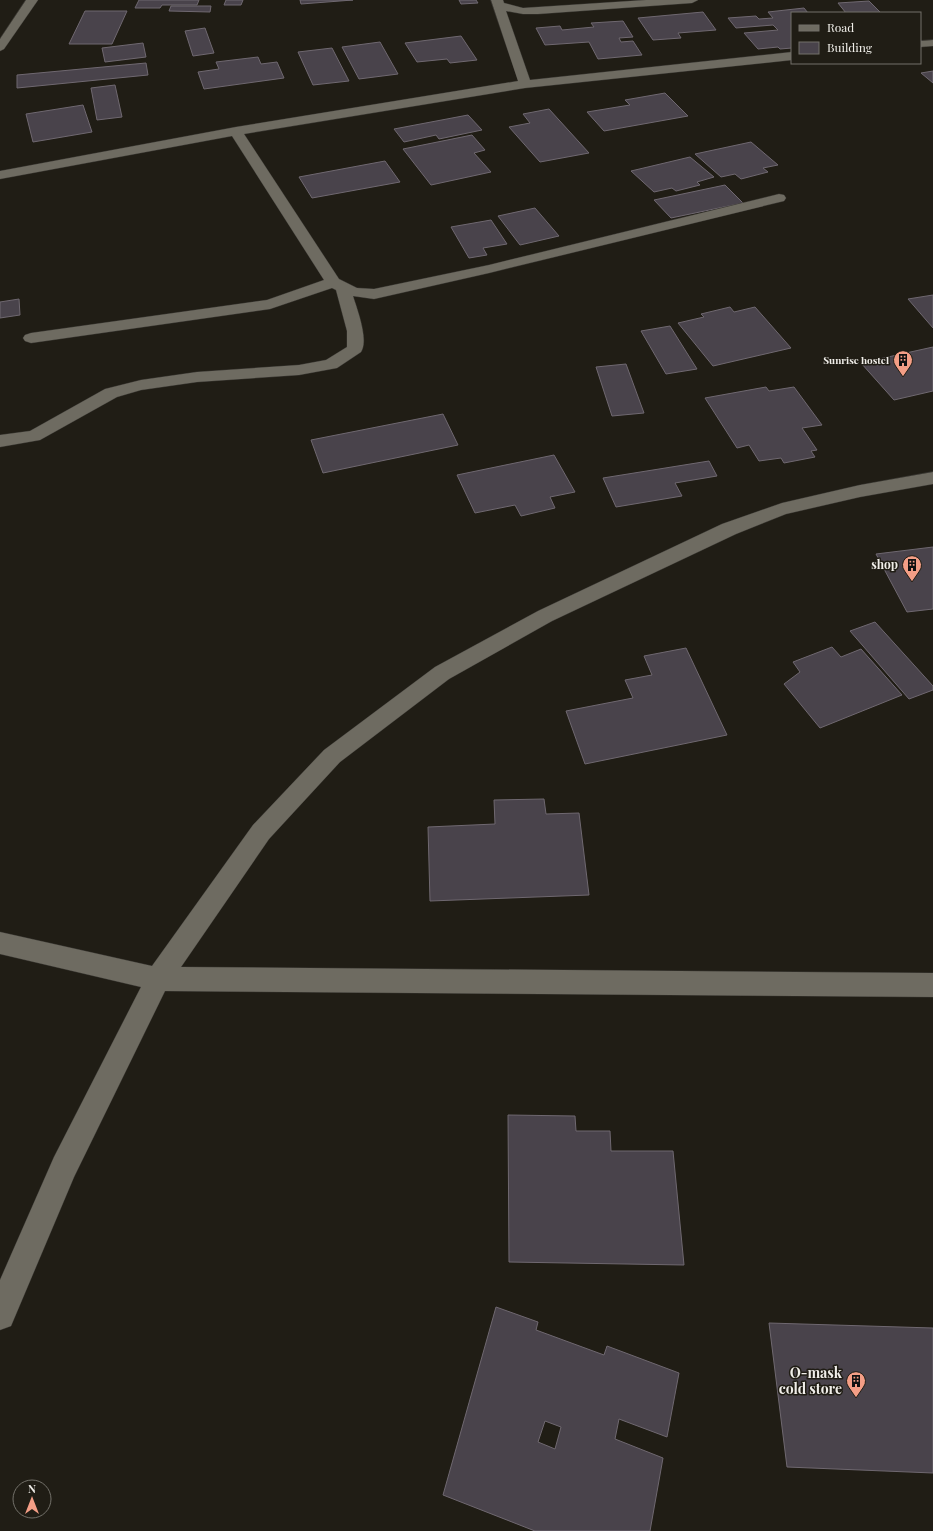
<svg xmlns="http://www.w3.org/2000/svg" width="933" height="1531" font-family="'Playfair Display',serif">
<rect width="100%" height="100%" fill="#201d15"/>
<g fill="#49434b" stroke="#6f6870" fill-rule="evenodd">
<path d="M139,0h60l-2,5h-35l-2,3h-25z"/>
<path d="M226,0h17l-2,5h-17z"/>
<path d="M300,0h53l-52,4z"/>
<path d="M459,0h17l2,3 -17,1z"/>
<path d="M869,1l12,12h-35l-8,-10z"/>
<path d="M171,6h40l-1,6 -41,-1z"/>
<path d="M804,8l4,5h-16v35l-12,1 -2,-2 -20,2 -14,-16 34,-3 -5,-5 -37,3 -8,-10 28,-2 3,3 14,-1 -5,-6z"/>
<path d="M85,11h42l-15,33h-43z"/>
<path d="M703,12l13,18 -38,3 3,5 -28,2 -15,-22z"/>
<path d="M623,21l10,16 -14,1 2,4 12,-1 9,14 -44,4 -9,-17 -44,3 -9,-17 24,-2 2,4 32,-3 -3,-4z"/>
<path d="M205,28l9,25 -21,3 -8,-25z"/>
<path d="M461,36l16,24 -27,3 -3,-4 -30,3 -12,-19z"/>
<path d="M380,42l18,32 -39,5 -17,-32z"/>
<path d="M143,43l3,14 -41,5 -3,-14z"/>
<path d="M332,48l17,33 -36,4 -15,-33z"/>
<path d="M258,57l3,7 16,-2 7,16 -80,11 -6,-17 21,-3 -3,-7z"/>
<path d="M146,63l2,12 -131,13v-13z"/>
<path d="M933,71v12l-12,-10z"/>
<path d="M115,85l7,32 -25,3 -6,-32z"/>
<path d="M665,93l23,23 -84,15 -17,-19 43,-7 -5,-5z"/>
<path d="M83,105l9,27 -59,10 -7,-28z"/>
<path d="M549,109l40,44 -49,9 -31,-35 21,-4 -7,-9z"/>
<path d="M468,115l14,15 -43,9 -3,-4 -32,7 -10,-13z"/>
<path d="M472,135l13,15 -11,3 17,19 -60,13 -28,-36z"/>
<path d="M751,142l27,23 -15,3 5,4 -27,7 -6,-5 -14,3 -26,-23z"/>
<path d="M690,157l24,20 -17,5 3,3 -24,6 -4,-3 -18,4 -23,-21z"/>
<path d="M385,161l15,21 -88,16 -13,-21z"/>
<path d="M725,185l18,18 -72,15 -17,-18z"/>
<path d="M535,208l24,28 -39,9 -22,-29z"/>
<path d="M491,220l16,24 -24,4 4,7 -18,3 -18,-31z"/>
<path d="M933,295v33l-25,-29z"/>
<path d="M19,299l1,16 -20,3v-16z"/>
<path d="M730,307l4,5 21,-5 36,41 -78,18 -35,-43 26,-6 -3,-3z"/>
<path d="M670,326l27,43 -31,5 -25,-43z"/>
<path d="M933,347v44l-39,9 -33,-37z"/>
<path d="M626,364l18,49 -32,3 -16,-49z"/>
<path d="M766,387l3,4 25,-4 28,38 -20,3 15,22 -6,1 4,6 -31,6 -3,-5 -22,3 -10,-16 -12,3 -32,-50z"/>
<path d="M443,414l15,31 -135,28 -12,-33z"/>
<path d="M554,455l21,37 -25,5 5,11 -34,8 -6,-11 -40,8 -18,-38z"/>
<path d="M709,461l8,15 -42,7 7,13 -66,11 -13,-29z"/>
<path d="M933,547v62l-26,3 -31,-58z"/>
<path d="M875,622l58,64v4l-24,9 -59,-68z"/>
<path d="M832,647l9,10 20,-8 41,46 -82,33 -36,-44 16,-12 -7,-10z"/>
<path d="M686,648l41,87 -142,29 -19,-53 67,-13 -8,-18 27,-5 -8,-19z"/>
<path d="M544,799l2,15 33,-1 10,82 -159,6 -2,-74 67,-3 -1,-24z"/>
<path d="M508,1115l67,1 1,15h34l1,20h62l11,114 -175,-3z"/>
<path d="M496,1307l42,15 -2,8 68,25 3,-9 72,27 -12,64 -48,-18 -4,20 48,19 -13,73h-115l-92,-36zM545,1421l16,6 -6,22 -17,-7z"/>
<path d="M769,1323l164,5v145l-146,-6z"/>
</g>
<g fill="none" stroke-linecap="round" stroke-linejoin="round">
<g stroke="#383631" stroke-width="1">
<g id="minor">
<path d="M26,0h12l-34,49 -4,2v-12z"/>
<path d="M491,0h12l1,3 19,5 123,-8h52l-6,3 -154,11h-15l-17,-3 24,69 262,-28v8l-267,28 -281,46 95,145 18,9 17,1 115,-24 290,-71 5,1 2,3 -2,3 -295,72 -115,26 -21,-3c4,13 16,44 8,56l-24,16 -38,7 -102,7 -56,8 -24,7 -77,43 -40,7v-12l30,-4 75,-42 36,-9 56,-8 102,-7 27,-5 21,-13v-16l-11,-41 -4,-2 -62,21 -239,34 -6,-2 -2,-3 2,-3 6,-2 236,-33 57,-20 -92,-144 -232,43v-8l236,-44 282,-46z"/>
<path d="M933,40v6l-13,1v-6z"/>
<path d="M933,472v12l-73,13 -74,17 -50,20 -184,87 -103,58 -109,83 -71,77 -88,128 752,6v24l-768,-6 -91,186 -63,149 -11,4v-50l54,-123 87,-170 -141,-33v-22l152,34 101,-141 71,-75 111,-83 103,-56 184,-87 60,-21 78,-18z"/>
</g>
</g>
<use href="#minor" fill="#6e6b61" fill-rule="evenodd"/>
</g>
<defs>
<g id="building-pin" transform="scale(1)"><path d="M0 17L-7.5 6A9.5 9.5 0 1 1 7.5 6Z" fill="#f49e86" stroke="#201d15"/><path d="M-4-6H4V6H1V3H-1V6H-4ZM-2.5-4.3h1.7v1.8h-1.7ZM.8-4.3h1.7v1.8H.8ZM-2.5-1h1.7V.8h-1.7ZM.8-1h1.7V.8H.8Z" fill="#111"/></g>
</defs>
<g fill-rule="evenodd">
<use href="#building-pin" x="903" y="360"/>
<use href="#building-pin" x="912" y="565"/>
<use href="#building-pin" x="856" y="1381"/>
</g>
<g text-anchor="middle" stroke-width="3" stroke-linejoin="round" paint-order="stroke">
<g font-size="10" font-weight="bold" fill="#f0eee9" stroke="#201d15" text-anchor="end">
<text x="889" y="364">Sunrise hostel</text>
</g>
<g font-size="12" font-weight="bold" fill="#f0eee9" stroke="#201d15" text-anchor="end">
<text x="898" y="569">shop</text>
</g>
<g font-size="14" font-weight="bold" fill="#f0eee9" stroke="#201d15" text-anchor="end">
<text x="842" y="1378">O-mask<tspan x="842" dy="16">cold store</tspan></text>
</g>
</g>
<rect x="791" y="12" width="130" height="52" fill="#201d15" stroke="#73716a"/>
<rect x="799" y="25" width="20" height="6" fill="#6e6b61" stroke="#73716a"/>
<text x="827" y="32" font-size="12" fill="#f0eee9">Road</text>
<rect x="799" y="42" width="20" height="12" fill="#49434b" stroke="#73716a"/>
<text x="827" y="52" font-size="12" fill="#f0eee9">Building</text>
<g transform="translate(32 1499)"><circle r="19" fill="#201d15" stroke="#73716a"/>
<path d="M0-3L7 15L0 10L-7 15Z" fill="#f49e86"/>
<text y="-6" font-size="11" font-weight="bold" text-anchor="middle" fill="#f0eee9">N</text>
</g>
</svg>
